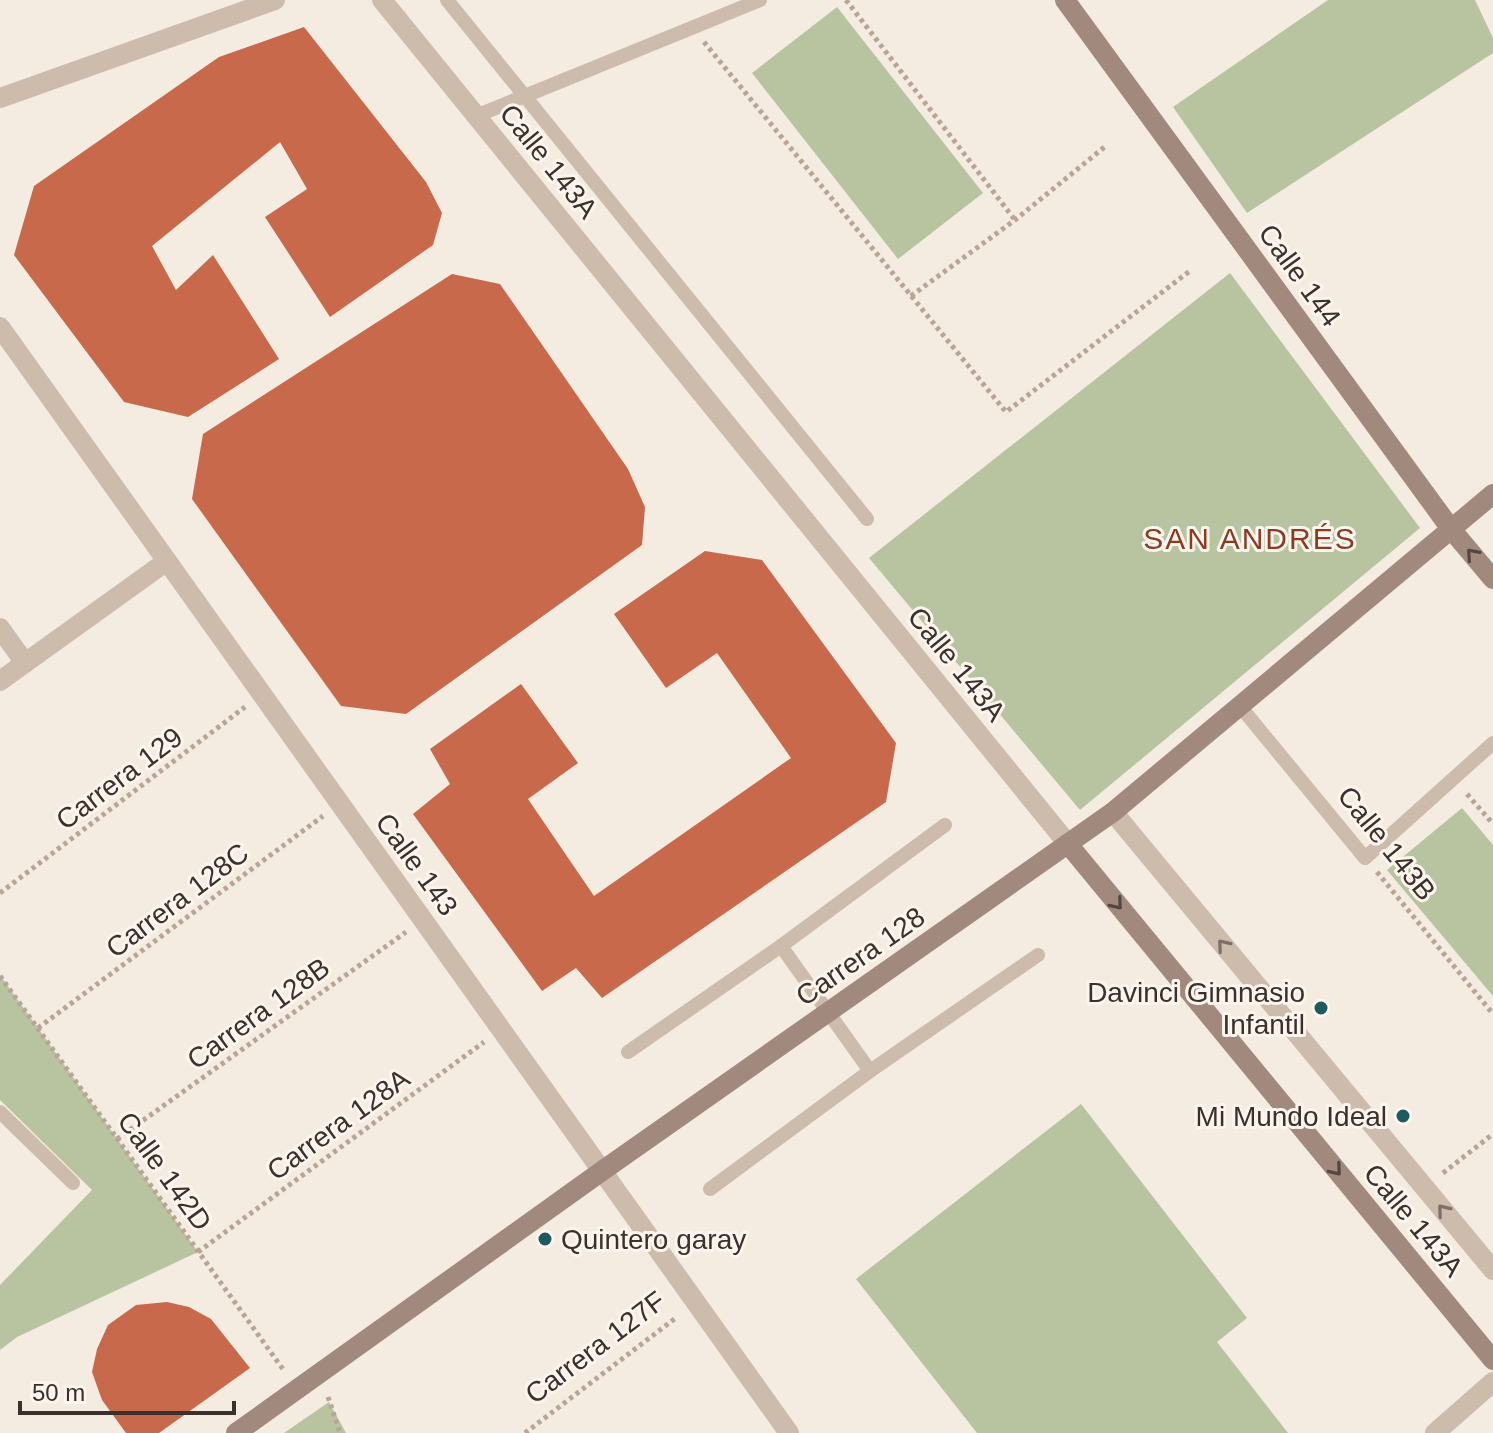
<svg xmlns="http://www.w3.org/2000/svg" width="1493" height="1433" font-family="Arial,sans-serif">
<rect width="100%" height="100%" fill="#f4ebe1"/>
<g fill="#b8c4a0">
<path d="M1328,0h147l18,38v15l-246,160 -74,-106z"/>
<path d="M837,7l146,186 -85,66 -146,-186z"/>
<path d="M1230,273l190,255 -340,282 -211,-252z"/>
<path d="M1462,808l31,37v151l-106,-126z"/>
<path d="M0,975l198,277 -181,85 -17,13v-65l92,-95 -92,-90z"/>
<path d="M1081,1104l166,214 -30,24 71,91h-311l-121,-154z"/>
<path d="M329,1402l17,31h-62z"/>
</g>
<g fill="#c8694b">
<path d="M304,27l122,155 16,31 -9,32 -103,72 -65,-100 42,-28 -27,-47 -128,104 24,44 37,-35 66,104 -91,58 -64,-15 -110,-147 20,-69 185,-129z"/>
<path d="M452,274l48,10 128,185 17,38 -3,38 -236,169 -65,-8 -149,-207 11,-65z"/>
<path d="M705,551l57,9 134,183 -10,59 -284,196 -26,-30 -34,23 -129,-177 37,-30 -20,-35 91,-65 57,79 -50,36 66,97 197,-138 -74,-105 -51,35 -52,-74z"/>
<path d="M167,1302l22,5 22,12 39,49 -91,65h-33l-24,-33 -10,-28 5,-23 11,-24 28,-20z"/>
</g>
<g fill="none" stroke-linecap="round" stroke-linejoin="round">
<g stroke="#b9a596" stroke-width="5" stroke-dasharray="4 4" stroke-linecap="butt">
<path d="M846,0l169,220"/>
<path d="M704,42l302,370 185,-142"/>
<path d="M911,296l104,-76 92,-75"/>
<path d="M1467,794l26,30"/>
<path d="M1377,872l116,142"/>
<path d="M0,893l245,-186"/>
<path d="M0,976l285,396"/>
<path d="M38,1028l285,-212"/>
<path d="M117,1139l289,-207"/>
<path d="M1443,1173l50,-39"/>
<path d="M198,1252l286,-210"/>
<path d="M328,1397l12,36"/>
<path d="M525,1433l152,-116"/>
</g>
<g stroke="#cdbbac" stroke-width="14">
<path d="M447,0l420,519"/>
<path d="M476,116l284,-116"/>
<path d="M1240,706l125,152 128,-115"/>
<path d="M781,946l89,125"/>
<path d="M628,1052l153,-106 164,-121"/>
<path d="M0,1112l73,71"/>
<path d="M710,1189l160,-118 168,-116"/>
</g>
<g stroke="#cdbbac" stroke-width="20">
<path d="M382,0l686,844"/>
<path d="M0,98l275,-98"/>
<path d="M0,327l789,1106"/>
<path d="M0,628l25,35"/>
<path d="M0,681l167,-120"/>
<path d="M1113,812l380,458"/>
<path d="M1435,1433l58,-51"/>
</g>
<g stroke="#a18a7d" stroke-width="20">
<path d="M1065,0l386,529 42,50"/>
<path d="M1068,844l425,516"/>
<path d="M236,1433l366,-262 511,-359 380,-318"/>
</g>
</g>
<defs><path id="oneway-chevron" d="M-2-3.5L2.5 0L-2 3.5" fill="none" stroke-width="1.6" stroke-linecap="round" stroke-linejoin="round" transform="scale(2)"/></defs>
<g stroke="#544640">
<use href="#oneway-chevron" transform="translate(1472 554) rotate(-131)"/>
<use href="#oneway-chevron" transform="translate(1117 904) rotate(50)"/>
<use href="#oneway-chevron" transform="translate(1336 1170) rotate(50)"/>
</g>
<g stroke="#7d6f65">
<use href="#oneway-chevron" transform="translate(1223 945) rotate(-130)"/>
<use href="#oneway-chevron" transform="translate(1443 1210) rotate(-130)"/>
</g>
<g fill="#1f5a5e" stroke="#fbf5ee" stroke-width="3">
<circle cx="1321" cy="1008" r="8"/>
<circle cx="1403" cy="1116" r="8"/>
<circle cx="545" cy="1239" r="8"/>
</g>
<g text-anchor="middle" stroke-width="6" stroke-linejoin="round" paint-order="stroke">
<g font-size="28" fill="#3b302b" stroke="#fbf5ee">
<text transform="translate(549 161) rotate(51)" y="10">Calle 143A</text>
<text transform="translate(1300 275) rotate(54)" y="10">Calle 144</text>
<text transform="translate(957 664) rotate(51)" y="10">Calle 143A</text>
<text transform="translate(119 778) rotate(-37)" y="10">Carrera 129</text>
<text transform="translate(1387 843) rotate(51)" y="10">Calle 143B</text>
<text transform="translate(417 864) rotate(54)" y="10">Calle 143</text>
<text transform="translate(177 900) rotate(-37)" y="10">Carrera 128C</text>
<text transform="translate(860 956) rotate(-35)" y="10">Carrera 128</text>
<text transform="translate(258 1013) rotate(-36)" y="10">Carrera 128B</text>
<text transform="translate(338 1124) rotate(-36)" y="10">Carrera 128A</text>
<text transform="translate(165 1171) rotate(54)" y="10">Calle 142D</text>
<text transform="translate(1414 1220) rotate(50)" y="10">Calle 143A</text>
<text transform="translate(595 1347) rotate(-37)" y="10">Carrera 127F</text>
</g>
<g font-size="28" fill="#3b302b" stroke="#fbf5ee" text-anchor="end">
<text x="1305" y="1002">Davinci Gimnasio<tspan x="1305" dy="32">Infantil</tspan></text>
<text x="1387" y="1126">Mi Mundo Ideal</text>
<text x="561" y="1249" text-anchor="start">Quintero garay</text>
</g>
<g font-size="30" letter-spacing="2" fill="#8c3b22" stroke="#fbf5ee">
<text x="1250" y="549">SAN ANDRÉS</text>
</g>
</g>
<path d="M20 1401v12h214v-12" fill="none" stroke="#3b302b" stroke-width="4"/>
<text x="32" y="1401" font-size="24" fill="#3b302b" stroke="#fbf5ee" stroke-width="6" paint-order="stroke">50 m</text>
</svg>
